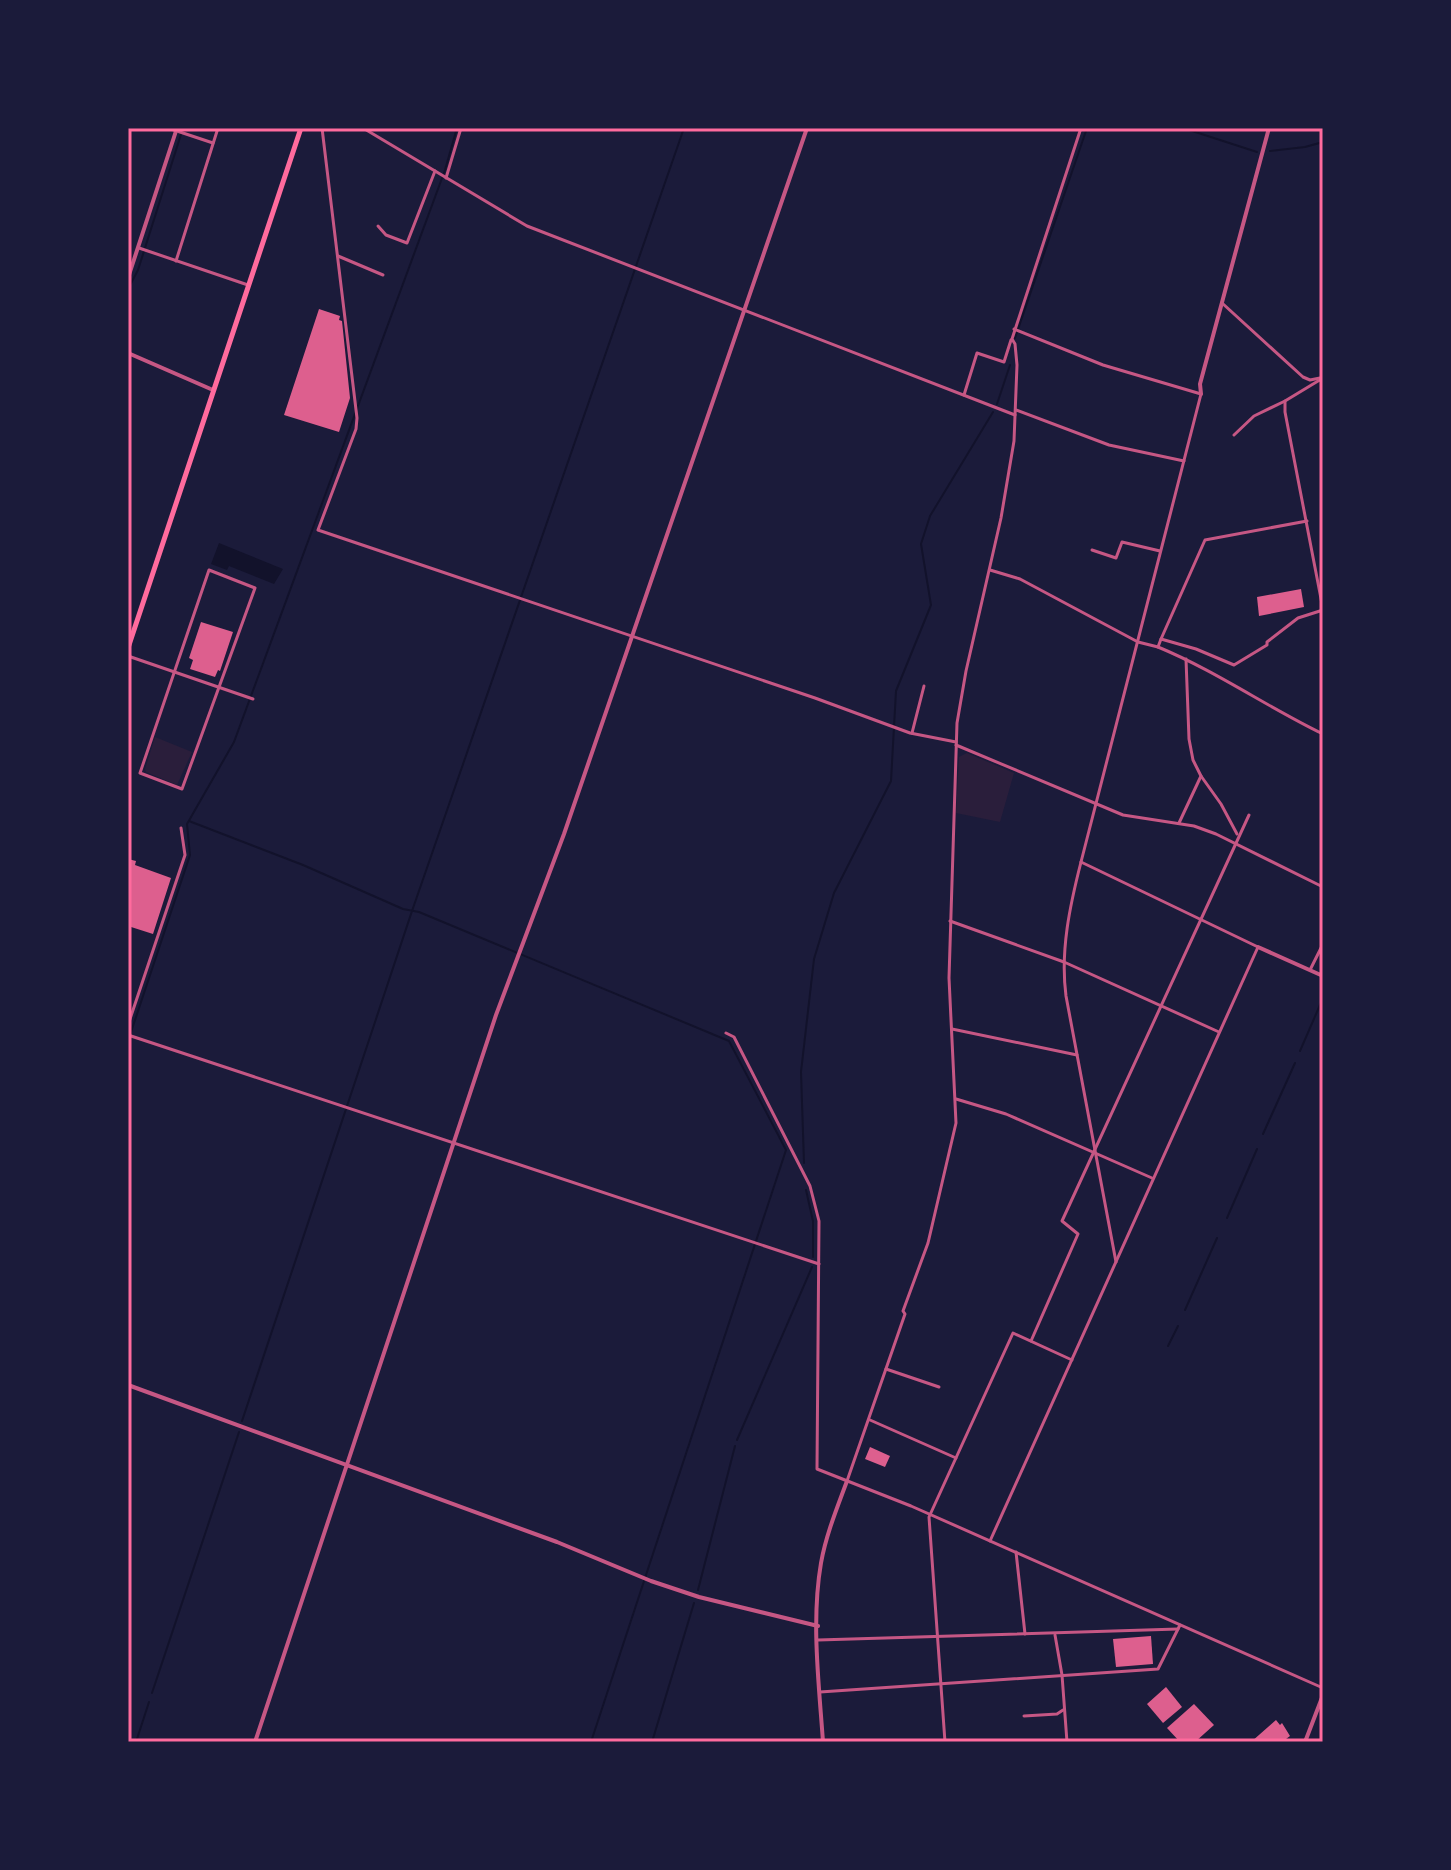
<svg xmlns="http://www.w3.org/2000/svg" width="1451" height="1870" font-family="'Times New Roman',serif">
<rect width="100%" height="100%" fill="#1b1b3a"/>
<g fill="#2a1e3b">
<path d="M155,737l37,15 -15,33 -31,-13 -1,-3z"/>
<path d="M967,753l47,20 -14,49 -44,-9 3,-56z"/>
</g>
<path fill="#12122b" d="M219,543l64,26 -9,15 -45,-18 -2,4 -16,-6z"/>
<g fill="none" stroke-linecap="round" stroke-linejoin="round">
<g stroke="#12122b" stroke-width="2">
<path d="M1183,128l74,24"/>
<path d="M1270,151l35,-4 18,-5"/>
<path d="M128,289l10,-19 45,-142"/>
<path d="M1015,338l72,-210"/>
<path d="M997,404l13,-39"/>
<path d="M189,821l114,44 100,44 16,3 310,129 57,109 -195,592"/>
<path d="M128,1041l62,-186 -3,-31 47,-82 211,-572 12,-42"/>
<path d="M1300,1051l23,-53"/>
<path d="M1263,1134l32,-71"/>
<path d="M804,1163l-3,-91 13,-113 20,-66 57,-112 5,-90 35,-86 -10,-61 9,-28 63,-104"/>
<path d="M806,1190l7,31v36"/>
<path d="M1227,1218l30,-69"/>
<path d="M1185,1310l32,-72"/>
<path d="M1168,1346l10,-20"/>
<path d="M242,1421l170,-510 272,-783"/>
<path d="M737,1440l75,-173"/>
<path d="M698,1590l37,-144"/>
<path d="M152,1693l87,-261"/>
<path d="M136,1742l13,-40"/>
<path d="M652,1742l42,-139"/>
</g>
</g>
<g fill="#dd5f8e">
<path d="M319,309l21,7 -1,4 3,1 8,77 -11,34 -55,-17z"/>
<path d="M1301,589l3,18 -45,9 -2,-19z"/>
<path d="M201,622l32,10 -13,39 -2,-1 -3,7 -25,-8 3,-9 -4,-2z"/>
<path d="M128,859l8,2 -1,4 36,13 -18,56 -25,-8z"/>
<path d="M870,1447l20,9 -5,11 -20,-8z"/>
<path d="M1151,1636l2,28 -37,3 -3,-28z"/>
<path d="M1166,1687l16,20 -19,16 -16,-19z"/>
<path d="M1194,1704l20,21 -19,17h-15l-13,-14z"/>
<path d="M1276,1720l4,5 2,-2 8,13 -8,6h-31z"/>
</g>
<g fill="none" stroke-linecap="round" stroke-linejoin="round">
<g stroke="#c65784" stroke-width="3">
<path d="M168,128l45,15"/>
<path d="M322,128l35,290 -1,11 -38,101 497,168 95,35 46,9"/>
<path d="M363,128l164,98 488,189"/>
<path d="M446,178l15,-50"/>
<path d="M378,226l8,9 21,8 28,-72"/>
<path d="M139,248l109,37"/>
<path d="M338,256l45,19"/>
<path d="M176,261l42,-133"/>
<path d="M1222,303l81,74 7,3 10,-2"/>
<path d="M1014,329l89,36 98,29 -120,468c-11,43 -21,89 -15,134l50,266"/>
<path d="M1323,378l-38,23v11l38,197"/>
<path d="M964,395l13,-42 27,9 7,-22"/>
<path d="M1016,410l93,35 75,16"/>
<path d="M1234,435l20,-19 31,-15"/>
<path d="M1092,550l24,8 6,-16 38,9"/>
<path d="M209,570l46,18 -73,201 -42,-16z"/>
<path d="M990,570l30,9 118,63 20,5 3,-8 35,10 38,16 33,-20v-3l31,-24 25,-8"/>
<path d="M1161,639l44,-99 102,-19"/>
<path d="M1158,647c58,24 109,60 165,87"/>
<path d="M128,656l125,43"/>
<path d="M912,733l12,-47"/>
<path d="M956,745l167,70 71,11 22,8 107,53"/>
<path d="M1201,776l20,28 16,30"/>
<path d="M1179,823l22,-47 -8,-16 -4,-21 -3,-80"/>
<path d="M950,921l114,41 155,70"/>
<path d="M1310,970l13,-26"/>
<path d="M128,1025l57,-170 -4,-27"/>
<path d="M952,1029l125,26"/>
<path d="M726,1033l8,4 76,149 9,35 -2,248 94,37 412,182"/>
<path d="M128,1035l691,229"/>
<path d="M956,1099l50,15 146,64"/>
<path d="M1031,1341l47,-107 -16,-13 187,-406"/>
<path d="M886,1369l53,18"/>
<path d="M870,1420l86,38"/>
<path d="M847,1481l58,-167 -2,-3 25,-68 28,-120 -7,-145 8,-255 9,-52 35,-153 13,-77 3,-76 -2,-21 -3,-5 69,-211"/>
<path d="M990,1541l268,-594 -177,-85"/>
<path d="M1016,1552l9,82"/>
<path d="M1055,1635l7,40 5,67"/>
<path d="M818,1640l360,-11"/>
<path d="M820,1692l338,-23 22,-44"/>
<path d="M1024,1716l33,-2 6,-4"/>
<path d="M945,1742l-16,-225 84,-184 59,27"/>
</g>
<g stroke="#c65784" stroke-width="4">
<path d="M128,278l48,-147"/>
<path d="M128,353l85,37"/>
<path d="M1201,394l-1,-10 69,-256"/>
<path d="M1258,947l65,29"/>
<path d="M128,1385l429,157 94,39 48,16 119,29"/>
<path d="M255,1742l241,-727 68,-181 243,-706"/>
<path d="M823,1742c-4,-58 -12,-121 -2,-179 5,-28 16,-55 26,-82"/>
<path d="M1305,1742l18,-47"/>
</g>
<path stroke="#ff6b9d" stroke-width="5" d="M128,648l173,-520"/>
</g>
<rect width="1451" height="1870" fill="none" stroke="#1b1b3a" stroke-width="260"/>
<rect x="130" y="130" width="1191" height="1610" fill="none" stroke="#ff6b9d" stroke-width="3"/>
</svg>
